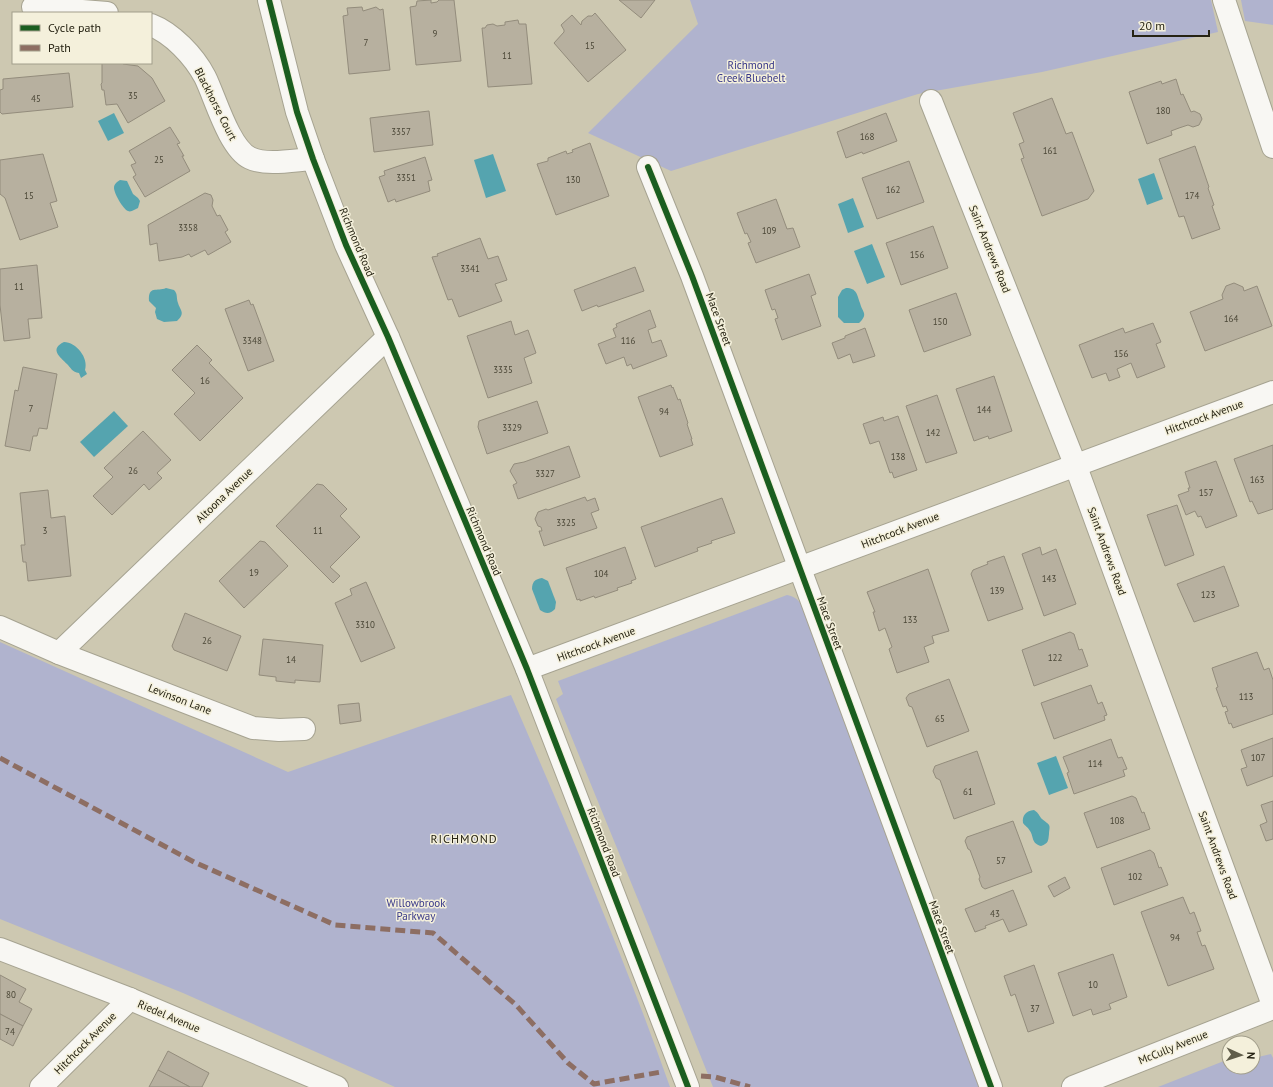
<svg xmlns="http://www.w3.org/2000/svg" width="1273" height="1087" font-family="'PT Sans',sans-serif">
<rect width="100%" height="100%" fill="#cdc8b1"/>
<g fill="#b0b3ce">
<path d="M690,0h521l7,32 -176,40 -124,22 -247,77 -83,-38 110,-109z"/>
<path d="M1241,0h32v25l-28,-4z"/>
<path d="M787,595c9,2 12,5 16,13l180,479h-270l-65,-163 -92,-225 7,-5 -5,-13z"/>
<path d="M0,642l288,130 223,-77c56,130 112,259 159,392h-275l-212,-94 -183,-74z"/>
<path d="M1253,1052l5,5 13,-3 2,4v29h-115l71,-28v8h24z"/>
</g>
<g fill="#55a4af">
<path d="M114,113l10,20 -16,8 -10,-20z"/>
<path d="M493,154l13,37 -20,7 -12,-38z"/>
<path d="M1154,173l9,26 -16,6 -9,-26z"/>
<path d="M120,180l7,1 6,13 5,4 2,3 -2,7 -4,2c-2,1 -4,2 -6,1 -5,-2 -14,-18 -14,-23 0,-4 3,-6 6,-8z"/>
<path d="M853,198l11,29 -16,6 -10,-29z"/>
<path d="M872,244l13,33 -18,7 -13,-33z"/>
<path d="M166,288l8,2c4,4 2,7 4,13 2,7 8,10 -1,18l-13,1 -7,-3 -2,-7 1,-4 -7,-7c-1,-16 8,-9 17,-13z"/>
<path d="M846,288c11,0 11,7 14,15 2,9 9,11 -1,20h-15l-6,-6v-20l4,-7z"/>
<path d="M64,342c12,0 25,16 21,28l2,4 -6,4 -2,-5c-7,-1 -8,-5 -12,-9 -7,-7 -18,-15 -3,-22z"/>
<path d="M114,411l14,15 -34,31 -14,-15z"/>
<path d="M542,578l6,3 8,21 -1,7c-5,5 -9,5 -15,1l-8,-21c0,-7 3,-10 10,-11z"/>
<path d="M1056,756l12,32 -19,7 -12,-32z"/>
<path d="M1034,810c5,3 5,6 8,9 9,7 8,5 7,15 -1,7 0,9 -8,12 -10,-3 -7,-9 -11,-15 -2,-4 -5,-5 -7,-8 -1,-8 3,-12 11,-13z"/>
</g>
<g fill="#b7b09f" stroke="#938c7c">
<path d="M431,0v3l6,-1 2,-2h15l7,61 -45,4 -6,-58 6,-1 1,-5z"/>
<path d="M619,0h36l-14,18z"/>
<path d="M362,7l1,4 13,-4 4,3 3,-1 7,61 -41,4 -6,-58 5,-1 -1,-7z"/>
<path d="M595,13l31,37 -38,32 -34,-39 10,-11v-2l-3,-5 11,-10 9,10 1,-4 6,-5h4z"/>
<path d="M518,20l1,4h7l6,60 -44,3 -6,-59h3l2,-3 6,-1 4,2 8,-1v-3z"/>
<path d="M98,63h26l-1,1 15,2 14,12 13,23 -37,22 -11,-19 -11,1 -2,-15h-2l-1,-6 1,-1v-20z"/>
<path d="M69,73l4,34 -71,7 -2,-2v-22l3,-1v-10z"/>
<path d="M1176,79l5,16 2,-1 8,18 3,-1 6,3 2,5 -3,6 -6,2 -5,-2 -9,3 -8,3 1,4 -25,9 -18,-52 32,-11 1,3z"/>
<path d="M1052,98l14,36 6,-2 22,59 -6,8 -46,17 -21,-57 3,-1 -5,-14 5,-2 -11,-29z"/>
<path d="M429,111l4,34 -59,7 -4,-34z"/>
<path d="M886,113l11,28 -34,13 -1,-2 -16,6 -9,-26z"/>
<path d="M170,127l10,16 -3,1 7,12h-2l8,15 -45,26 -12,-20 3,-2 -5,-10 5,-2 -7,-12z"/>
<path d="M590,143l19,53 -53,19 -19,-51 11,-3v-3l18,-7 1,3 6,-2 -1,-2z"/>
<path d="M1195,146l14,41 -1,1 6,17 -2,1 8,23 -28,10 -8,-23 -5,1 -20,-58z"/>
<path d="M43,154l14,47 -7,2 8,24 -38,13 -15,-42 -5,-4v-34z"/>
<path d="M425,157l7,23 -4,1 2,10 -34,11 -1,-3 -7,3 -9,-25 6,-2 -1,-4z"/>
<path d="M909,161l15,41 -47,17 -15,-41z"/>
<path d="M205,193l6,2 2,5 -1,6 5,10 3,-1 8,15 -3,2 6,10 -23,13 -3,-5 -14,7 -2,-3 -7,3 -23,4 -2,-18 -7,2 -2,-20z"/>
<path d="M776,199l11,30 6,-1 7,19 -44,16 -8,-20 3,-1 -4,-9 -2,1 -8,-21z"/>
<path d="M933,226l15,42 -47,17 -15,-42z"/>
<path d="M480,238l8,21 10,-3 9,24 -12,4 7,17 -43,16 -7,-18 -4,1 -16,-43 6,-1 -1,-2z"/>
<path d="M37,265l5,53 -14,1 2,19 -26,3 -4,-36v-36z"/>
<path d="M635,267l9,24 -46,16 -1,-2 -15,6 -8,-21z"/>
<path d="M809,274l7,20 -5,2 10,30 -39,14 -7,-21 3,-1 -3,-9 -3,1 -7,-20z"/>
<path d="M1234,283l9,4 1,4 13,-5 15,40 -67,25 -15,-39 33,-13 -1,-4 4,-9z"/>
<path d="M956,293l15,42 -47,17 -15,-42z"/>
<path d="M249,300l2,5 2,-1 21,57 -26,10 -23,-62z"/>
<path d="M650,310l6,17 -8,3 4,13 9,-3 6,16 -34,13 -2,-5 -4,2 -3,-9 -18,7 -8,-20 18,-7 -3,-8 4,-2 -1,-3z"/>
<path d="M511,321l4,14 13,-5 8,23 -12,5 8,25 -44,15 -21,-62z"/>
<path d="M1153,323l8,19 -5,2 9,23 -28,11 -6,-15 -14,6 3,8 -11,4 -3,-8 -14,5 -13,-33 44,-17 2,5z"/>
<path d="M865,328l10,28 -22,7 -3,-9 -12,5 -6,-16 13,-5v-2z"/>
<path d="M197,345l15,15 -3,3 34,35 -43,43 -26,-27 21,-21 -23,-23z"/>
<path d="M23,367l34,7 -10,55 -8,-1 -2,8h-4l-3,15 -25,-5 10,-56 3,1z"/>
<path d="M994,376l18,55 -23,8 -1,-3 -14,5 -18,-52z"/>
<path d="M671,385l1,3 1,-1 5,13 2,-1 8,24 -1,1 5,15h-1l2,6 -33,12 -22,-60z"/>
<path d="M937,395l20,58 -31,10 -20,-57z"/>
<path d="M537,401l11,32 -61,21 -9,-27 1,-6z"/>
<path d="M898,416l19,54 -23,8 -2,-6 -2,1 -11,-32 -9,3 -7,-20 20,-7 1,4z"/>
<path d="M143,431l28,29 -14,13 5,5 -13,12 -5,-6 -32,31 -19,-19 20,-19 -9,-9z"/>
<path d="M1273,445v64l-15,5 -6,-13 -2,1 -16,-43z"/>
<path d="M569,446l11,31 -62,22 -5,-14 4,-2 -7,-12 4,-7 10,-2z"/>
<path d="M1216,461l21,55 -31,12 -5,-12 -3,1 -3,-6 -9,4 -8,-20 11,-4 -1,-3h2l-5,-16z"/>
<path d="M317,484l6,1 24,24 -7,7 20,21 -30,30 10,9 -7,7 -57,-57z"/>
<path d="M48,490l3,28 14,-2 6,60 -43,5 -2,-19h-3l-2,-17h4l-5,-52z"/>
<path d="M585,497l2,4 8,-3 4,12 -8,3 6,15 -53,18 -5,-15h3l-1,-4 -3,-1 -3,-7 3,-7 8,-3 2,1z"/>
<path d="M722,498l13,35 -24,8 1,2 -15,5 1,3 -43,16 -14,-40z"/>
<path d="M1177,505l17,50 -29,11 -18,-51z"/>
<path d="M260,541l5,1 23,24 -44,42 -25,-27z"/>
<path d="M625,547l11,32 -5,2 1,2 -15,5 1,2 -23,8 -1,-2 -14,5v-2l-3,1 -11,-32z"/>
<path d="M1040,547l2,8 14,-6 20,55 -32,12 -22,-62z"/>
<path d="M1004,556l19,53 -35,12 -17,-47 2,-4 15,-6 -1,-2z"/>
<path d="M1224,566l15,40 -45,16 -17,-38z"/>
<path d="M928,569l21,62 -17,5 2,7 -10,4 5,15 -32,11 -8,-24 3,-2 -7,-19 -6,3 -6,-19h2l-8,-20z"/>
<path d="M366,582l29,66 -34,14 -26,-59 17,-8 -2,-6z"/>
<path d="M185,613l56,23 -14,35 -53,-21 -2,-4z"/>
<path d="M1070,632l4,2 5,16 3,-1 6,17 -54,20 -12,-36z"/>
<path d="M263,639l60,6 -3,37 -25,-2v3l-19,-2v-4l-17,-2z"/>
<path d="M1257,652l7,18 5,-2 4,12v34l-40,14 -2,-5 -2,1 -4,-12 3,-1 -2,-5 -3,1 -7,-19 2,-1 -6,-19z"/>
<path d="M949,679l20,52 -42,16 -15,-40 -3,-1 -3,-8 3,-4z"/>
<path d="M1091,685l7,19 4,-2 5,13 -3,1 1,4 -51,19 -13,-36z"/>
<path d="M359,703l2,18 -21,3 -2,-19z"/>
<path d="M1273,738v38l-26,10 -6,-17 6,-2 -6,-17z"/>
<path d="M1111,739l7,19 4,-1 5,12 -4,1 2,6 -51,18 -7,-21 2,-1 -6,-15z"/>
<path d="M977,751l18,53 -41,15 -14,-39 -4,-2 -3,-7 2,-5z"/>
<path d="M1132,796l4,2 6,15 2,-1 6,17 -53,19 -13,-35z"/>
<path d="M1273,801v38l-7,2 -6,-16 7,-3 -6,-17z"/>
<path d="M1013,821l19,51 -47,17 -3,-2 -3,-8 1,-2 -10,-27 -2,-1 -3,-8 2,-4z"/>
<path d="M1150,850l4,3 5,15 2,-1 7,18 -54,20 -13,-37z"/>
<path d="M1065,877l5,11 -16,9 -6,-11z"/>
<path d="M1013,890l14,35 -18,7 -6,-13 -18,7 1,2 -11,4 -10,-23z"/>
<path d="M1183,897l7,17 4,-2 7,19 -4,1 5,14 3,-1 9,24 -46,17 -27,-74z"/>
<path d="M1113,954l14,43 -18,7 2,5 -18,6 -2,-6 -18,7 -15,-43z"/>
<path d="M1034,965l20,58 -26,9 -13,-38 -4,2 -7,-20z"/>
<path d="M0,975l26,14 -7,13 13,7 -9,17 -23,-12z"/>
<path d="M0,1014l23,12 -10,20 -13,-7z"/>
<path d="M168,1051l41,22 -7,14h-12l-32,-17z"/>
<path d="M158,1070l32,17h-41z"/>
</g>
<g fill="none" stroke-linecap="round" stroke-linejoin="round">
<g stroke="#a6a391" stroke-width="24">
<g id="minor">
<path d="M1224,0l49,147"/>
<path d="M33,7l74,6"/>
<path d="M151,25c21,8 43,31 54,52 10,20 24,71 45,81 16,8 45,2 63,1"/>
<path d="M931,101l144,363 198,541"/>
<path d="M648,167l44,109 299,811"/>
<path d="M0,627l59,26 194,75 26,2 25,-1"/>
<path d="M59,653l329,-316"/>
<path d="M527,669l746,-277"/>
<path d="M0,949l130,50 207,88"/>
<path d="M41,1087l89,-88"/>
<path d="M1073,1087l200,-79"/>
</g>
</g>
<g stroke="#a6a391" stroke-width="24">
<path id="tertiary" d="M269,0l28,112 16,47 33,86 42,92 139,332 161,418"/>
</g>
<use href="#minor" stroke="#f8f7f3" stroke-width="22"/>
<use href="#tertiary" stroke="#f8f7f3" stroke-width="22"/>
<g stroke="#8d6e63" stroke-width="5" stroke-dasharray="10 5" stroke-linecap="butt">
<path d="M0,758l194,104 141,63 98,8 83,72 52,58 26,21 67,-12"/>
<path d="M701,1076l14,1 35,10"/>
</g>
<g stroke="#f4f0db" stroke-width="8">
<g id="cycleway">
<path d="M269,0l28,112 16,47 33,86 42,92 139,332 161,418"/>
<path d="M648,167l44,109 299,811"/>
</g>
</g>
<use href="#cycleway" stroke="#1b5e20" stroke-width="6"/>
</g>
<g text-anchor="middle" stroke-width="3" stroke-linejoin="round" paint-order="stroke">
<g font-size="9" fill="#4a4636">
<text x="435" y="37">9</text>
<text x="366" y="46">7</text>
<text x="590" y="49">15</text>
<text x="507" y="59">11</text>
<text x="133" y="99">35</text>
<text x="36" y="102">45</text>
<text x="1163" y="114">180</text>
<text x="401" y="135">3357</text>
<text x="867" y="140">168</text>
<text x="1050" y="154">161</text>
<text x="159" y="163">25</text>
<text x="406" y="181">3351</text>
<text x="573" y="183">130</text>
<text x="893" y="193">162</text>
<text x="29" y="199">15</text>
<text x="1192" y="199">174</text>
<text x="188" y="231">3358</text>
<text x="769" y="234">109</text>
<text x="917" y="258">156</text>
<text x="470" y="272">3341</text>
<text x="19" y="290">11</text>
<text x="1231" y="322">164</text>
<text x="940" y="325">150</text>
<text x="252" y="344">3348</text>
<text x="628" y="344">116</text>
<text x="1121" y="357">156</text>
<text x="503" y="373">3335</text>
<text x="205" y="384">16</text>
<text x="31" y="412">7</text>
<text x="984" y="413">144</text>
<text x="664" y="415">94</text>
<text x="512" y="431">3329</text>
<text x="933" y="436">142</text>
<text x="898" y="460">138</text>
<text x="133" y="474">26</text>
<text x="545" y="477">3327</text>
<text x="1257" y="483">163</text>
<text x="1206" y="496">157</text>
<text x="566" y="526">3325</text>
<text x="45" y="534">3</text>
<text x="318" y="534">11</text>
<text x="254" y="576">19</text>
<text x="601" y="577">104</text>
<text x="1049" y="582">143</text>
<text x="997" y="594">139</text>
<text x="1208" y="598">123</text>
<text x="910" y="623">133</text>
<text x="365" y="628">3310</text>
<text x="207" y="644">26</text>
<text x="1055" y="661">122</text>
<text x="291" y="663">14</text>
<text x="1246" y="700">113</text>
<text x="940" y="722">65</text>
<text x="1258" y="761">107</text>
<text x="1095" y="767">114</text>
<text x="968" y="795">61</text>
<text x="1117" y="824">108</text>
<text x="1001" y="864">57</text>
<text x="1135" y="880">102</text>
<text x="995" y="917">43</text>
<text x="1175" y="941">94</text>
<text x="1093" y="988">10</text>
<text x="11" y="998">80</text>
<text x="1035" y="1012">37</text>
<text x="10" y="1035">74</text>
</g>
<g font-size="11" fill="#373789" stroke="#f4f0db">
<text x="751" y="69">Richmond<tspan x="751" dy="13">Creek Bluebelt</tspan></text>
<text x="416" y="907">Willowbrook<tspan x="416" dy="13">Parkway</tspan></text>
</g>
<g font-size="11" fill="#262313" stroke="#f4f0db">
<text transform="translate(216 104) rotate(63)" y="4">Blackhorse Court</text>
<text transform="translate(357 242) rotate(67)" y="4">Richmond Road</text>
<text transform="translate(990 249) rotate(68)" y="4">Saint Andrews Road</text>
<text transform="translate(719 319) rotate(70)" y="4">Mace Street</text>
<text transform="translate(1204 417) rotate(-20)" y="4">Hitchcock Avenue</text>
<text transform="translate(224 495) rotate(-44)" y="4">Altoona Avenue</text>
<text transform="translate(900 530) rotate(-21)" y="4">Hitchcock Avenue</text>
<text transform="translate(484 541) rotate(67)" y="4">Richmond Road</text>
<text transform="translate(1107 551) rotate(70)" y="4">Saint Andrews Road</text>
<text transform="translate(830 623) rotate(70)" y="4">Mace Street</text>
<text transform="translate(596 644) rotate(-20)" y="4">Hitchcock Avenue</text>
<text transform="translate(180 699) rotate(21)" y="4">Levinson Lane</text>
<text transform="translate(604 842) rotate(69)" y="4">Richmond Road</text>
<text transform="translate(1218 855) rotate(70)" y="4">Saint Andrews Road</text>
<text transform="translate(942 927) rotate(70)" y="4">Mace Street</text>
<text transform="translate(169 1016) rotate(23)" y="4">Riedel Avenue</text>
<text transform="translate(85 1043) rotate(-45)" y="4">Hitchcock Avenue</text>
<text transform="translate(1173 1047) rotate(-22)" y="4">McCully Avenue</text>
</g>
<g font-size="12" letter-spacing="1" fill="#262313" stroke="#f4f0db">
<text x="464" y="843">RICHMOND</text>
</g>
</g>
<rect x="12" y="12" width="140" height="52" fill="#f4f0db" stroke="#a29e8b"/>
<rect x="20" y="25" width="20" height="6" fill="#1b5e20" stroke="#a29e8b"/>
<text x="48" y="32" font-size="12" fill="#262313">Cycle path</text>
<rect x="20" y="45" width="20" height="6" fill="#8d6e63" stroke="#a29e8b"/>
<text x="48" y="52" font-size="12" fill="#262313">Path</text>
<g transform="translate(1241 1055) rotate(93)"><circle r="19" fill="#f4f0db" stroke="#a29e8b"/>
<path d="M0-3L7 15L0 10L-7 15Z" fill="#605d4a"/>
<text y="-6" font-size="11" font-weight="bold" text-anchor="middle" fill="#262313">N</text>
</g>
<path d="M1133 30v6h76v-6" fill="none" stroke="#262313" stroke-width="2"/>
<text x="1139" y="30" font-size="12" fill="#262313" stroke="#f4f0db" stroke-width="3" paint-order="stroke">20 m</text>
</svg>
